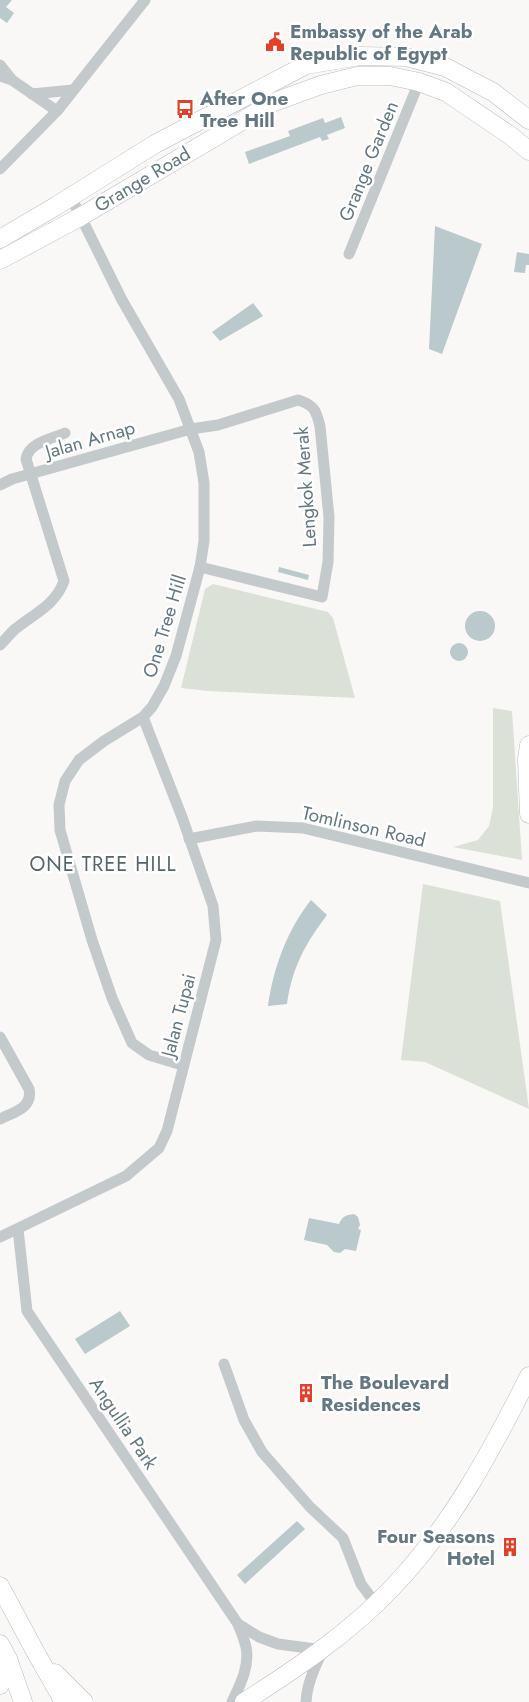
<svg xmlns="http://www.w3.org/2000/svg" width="529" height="1702" font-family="Jost,sans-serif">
<rect width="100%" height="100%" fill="#f9f8f6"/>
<g fill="#dbe1d7">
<path d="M213,584l115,28 5,6 22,80 -147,-7 -27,-3 24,-99z"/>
<path d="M493,708l19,3 10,149 -69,-13 25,-7 11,-14 4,-19z"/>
<path d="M423,884l77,17 29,208 -104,-47 -24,-2z"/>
</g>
<g fill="#bac9cb">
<path d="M0,0h12l-6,7 8,6 -7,10 -7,-5z"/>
<path d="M341,117l4,11 -18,7 2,4 -7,2 -2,-4 -71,27 -4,-12 45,-16 -2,-5 35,-13 2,5z"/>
<path d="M435,226l47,18 -40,110 -13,-5z"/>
<path d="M517,252l12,2v11h-3l-1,8 -11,-1z"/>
<path d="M253,303l10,13 -43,25 -8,-9z"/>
<path d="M279,567l30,8 -1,5 -30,-8z"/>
<circle cx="480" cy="626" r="15"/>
<circle cx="459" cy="652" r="9"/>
<path d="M311,900l16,15c-22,29 -35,53 -40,89l-19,2c5,-37 19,-76 43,-106z"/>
<path d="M354,1214l4,3 2,8 -2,4 3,1 -5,21 -11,-2 -5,4 -6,-1 -7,-7 -23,-5 5,-22 30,6c3,-7 6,-9 15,-10z"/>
<path d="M120,1311l10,15 -45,28 -10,-15z"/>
<path d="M297,1521l8,8 -60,55 -8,-9z"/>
</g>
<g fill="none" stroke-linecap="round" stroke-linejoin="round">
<g stroke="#b7bdc0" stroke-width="19">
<g id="primary">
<path d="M0,239l56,-33 99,-62 151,-79 54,-9 46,1 39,10 48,25 36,28"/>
<path d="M0,260l80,-43 194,-115 47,-17 36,-9h33l29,6 27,10 65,44 18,15"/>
<path d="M529,745l-2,14 2,55"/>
<path d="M0,1586l36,67 28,49"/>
<path d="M0,1644l8,15 15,43"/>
<path d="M55,1673l29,29"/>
<path d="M0,1685l8,-26"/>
<path d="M244,1702c53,-34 104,-68 147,-113 59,-61 100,-137 138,-213"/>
</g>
</g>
<g stroke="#c4c9cc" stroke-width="11">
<path d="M0,65l12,15"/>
<path d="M0,76l12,4 45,31"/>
<path d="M32,94l41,-4"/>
<path d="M0,169l57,-58 88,-111"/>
<path d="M71,197l51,103 57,99 20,53 5,31v58l-4,26 -24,89 -12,30 -12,21 -9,10 -39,24 -25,19 -14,21 -6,24 1,25 32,110 20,58 20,45 17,12 33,10"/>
<path d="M349,254l70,-172"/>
<path d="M0,485l12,-6 18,-5 161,-45 27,-4 80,-25c16,5 18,10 22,26l9,91 -1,45 -6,35 -122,-30"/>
<path d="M0,645c5,-5 9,-10 14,-15 19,-16 41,-24 50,-49l-38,-122c2,-16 25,-20 39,-26"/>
<path d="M189,839l68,-13 46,2 226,55"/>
<path d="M0,1037l29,52c4,19 -15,23 -29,30"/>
<path d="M18,1229l9,82 211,313c3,7 6,15 8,23 4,19 -6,38 -14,55"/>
<path d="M0,1237l126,-61 33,-28 8,-17 49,-191 -3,-34 -31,-89 -39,-100"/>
<path d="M224,1364l20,56 18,32 48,55 33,31 18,46 15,20"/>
<path d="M238,1624l21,13 19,7 45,6c-8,17 -16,33 -17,52"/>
</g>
<use href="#primary" stroke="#fff" stroke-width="18"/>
</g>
<defs>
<g id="civic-bare" transform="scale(1.5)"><path d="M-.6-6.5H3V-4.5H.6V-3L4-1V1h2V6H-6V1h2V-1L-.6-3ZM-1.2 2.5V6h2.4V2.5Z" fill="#e63f28" stroke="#fff" stroke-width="2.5" paint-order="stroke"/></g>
<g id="bus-bare" transform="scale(1.5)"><path d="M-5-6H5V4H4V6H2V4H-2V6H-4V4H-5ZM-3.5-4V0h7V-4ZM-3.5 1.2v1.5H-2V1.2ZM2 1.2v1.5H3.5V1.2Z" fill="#e63f28" stroke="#fff" stroke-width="2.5" paint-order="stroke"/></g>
<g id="building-bare" transform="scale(1.5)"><path d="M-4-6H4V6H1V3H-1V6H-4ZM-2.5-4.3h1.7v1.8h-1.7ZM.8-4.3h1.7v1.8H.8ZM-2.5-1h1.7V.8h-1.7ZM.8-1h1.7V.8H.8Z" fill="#e63f28" stroke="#fff" stroke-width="2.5" paint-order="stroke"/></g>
</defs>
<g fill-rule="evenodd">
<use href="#civic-bare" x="275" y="42"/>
<use href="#bus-bare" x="185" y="109"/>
<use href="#building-bare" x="306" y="1393"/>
<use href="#building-bare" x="510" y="1547"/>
</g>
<g text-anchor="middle" stroke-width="5" stroke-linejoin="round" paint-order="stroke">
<g font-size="19" font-weight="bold" fill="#637882" stroke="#fff" text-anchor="start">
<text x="290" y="38">Embassy of the Arab<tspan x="290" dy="22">Republic of Egypt</tspan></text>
<text x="200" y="105">After One<tspan x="200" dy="22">Tree Hill</tspan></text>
<text x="321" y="1389">The Boulevard<tspan x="321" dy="22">Residences</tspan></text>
<text x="495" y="1543" text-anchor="end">Four Seasons<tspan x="495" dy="22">Hotel</tspan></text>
</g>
<g font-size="19" fill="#637882" stroke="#fff">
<text transform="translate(368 161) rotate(-68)" y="7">Grange Garden</text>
<text transform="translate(142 179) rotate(-31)" y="7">Grange Road</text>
<text transform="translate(90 439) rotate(-16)" y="7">Jalan Arnap</text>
<text transform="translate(305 487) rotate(-94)" y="7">Lengkok Merak</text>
<text transform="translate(164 626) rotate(-73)" y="7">One Tree Hill</text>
<text transform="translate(364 826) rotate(13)" y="7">Tomlinson Road</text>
<text transform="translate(178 1015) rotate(-75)" y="7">Jalan Tupai</text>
<text transform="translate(124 1423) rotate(56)" y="7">Angullia Park</text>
</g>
<g font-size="20" letter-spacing="1" fill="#55656d" stroke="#fff">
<text x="103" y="871">ONE TREE HILL</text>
</g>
</g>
</svg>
